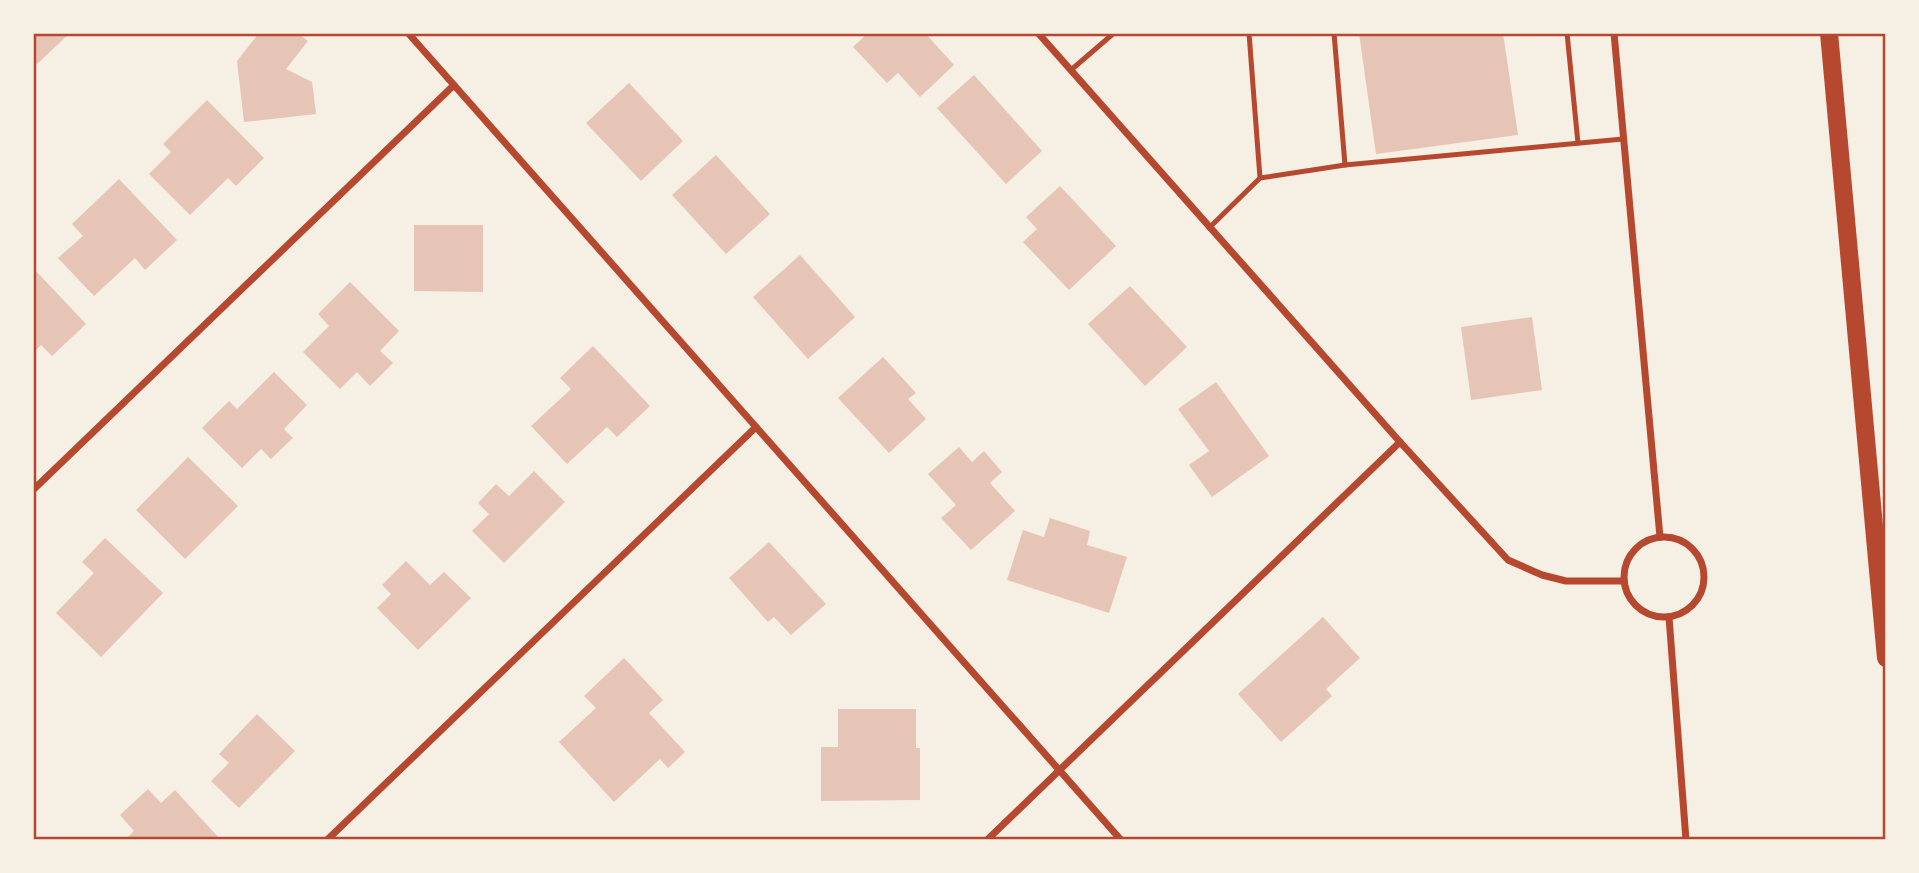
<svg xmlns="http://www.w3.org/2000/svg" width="1919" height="873" font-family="Quicksand,sans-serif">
<rect width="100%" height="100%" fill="#f6efe4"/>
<g fill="#e6c5b7">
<path d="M33,33h37l-33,31 -4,-4z"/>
<path d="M259,33h39l10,8 -22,28 26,13 4,32 -72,8 -7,-61z"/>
<path d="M868,33h57l29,32 -34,32 -22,-24 -11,10 -34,-36z"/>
<path d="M1359,33h144l15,102 -142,19z"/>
<path d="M974,75l68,76 -36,33 -69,-76z"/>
<path d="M629,83l54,58 -42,40 -55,-58z"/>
<path d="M207,100l57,58 -28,28 -8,-8 -38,37 -41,-41 22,-22 -8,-8z"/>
<path d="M716,155l54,59 -44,40 -54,-59z"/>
<path d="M119,179l58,61 -32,30 -10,-12 -41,38 -36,-38 25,-22 -11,-12z"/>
<path d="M1060,186l56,60 -47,44 -46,-48 14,-13 -11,-12z"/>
<path d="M414,225h69v67l-69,-1z"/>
<path d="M800,255l55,62 -47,42 -55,-62z"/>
<path d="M33,268l53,56 -34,32 -11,-11 -8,8z"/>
<path d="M350,282l49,49 -19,20 13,12 -23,23 -13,-14 -17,17 -37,-37 26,-26 -11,-12z"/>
<path d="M1130,286l57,61 -42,39 -57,-62z"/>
<path d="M1532,317l10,73 -71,10 -10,-73z"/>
<path d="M593,346l57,60 -33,31 -10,-10 -40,37 -36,-38 40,-37 -11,-11z"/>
<path d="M883,357l33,36 -8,6 18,20 -37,34 -51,-55z"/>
<path d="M274,372l33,33 -23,24 9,9 -22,21 -10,-10 -19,19 -40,-40 27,-27 8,8z"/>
<path d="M1216,382l53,74 -57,41 -23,-32 20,-14 -31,-42z"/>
<path d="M959,447l13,15 12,-11 18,21 -12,11 25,28 -44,39 -30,-32 15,-13 -28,-31z"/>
<path d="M188,457l50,49 -53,53 -49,-49z"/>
<path d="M534,471l31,31 -61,61 -32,-32 17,-17 -11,-11 18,-19 13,12z"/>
<path d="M1050,518l40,13 -3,14 40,12 -18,56 -102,-33 16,-50 21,7z"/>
<path d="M105,538l58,55 -62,64 -45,-44 38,-40 -12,-11z"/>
<path d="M769,542l57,62 -35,31 -17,-18 -6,5 -39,-44z"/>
<path d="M406,561l24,24 14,-13 27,26 -53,52 -41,-42 14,-14 -9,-9z"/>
<path d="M1323,617l37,41 -34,31 6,7 -51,46 -43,-48z"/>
<path d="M624,658l39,42 -14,13 36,39 -17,16 -8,-9 -46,43 -55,-60 37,-34 -12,-12z"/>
<path d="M838,709h78v39h4v52l-99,1v-54h17z"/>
<path d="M257,714l38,37 -56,57 -28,-27 18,-18 -10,-9z"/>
<path d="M148,789l13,14 14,-13 44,48 -2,2h-92l9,-9 -14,-16z"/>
</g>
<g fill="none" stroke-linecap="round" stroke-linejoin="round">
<g stroke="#b5482f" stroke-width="5">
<path d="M1334,33l11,132 278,-26"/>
<path d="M1567,33l11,110"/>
<path d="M1071,70l43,-37"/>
<path d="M1260,178l85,-13"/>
<path d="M1209,228l51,-50 -11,-145"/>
</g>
<g stroke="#b5482f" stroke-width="7">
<path d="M408,33l713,807"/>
<path d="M1038,33l362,409 108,118 34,15 24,6h58"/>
<path d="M1614,33l46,504"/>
<path d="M33,490l421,-405"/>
<circle cx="1664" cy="577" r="40"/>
<path d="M1669,617l17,223"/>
<path d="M327,840l429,-413"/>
<path d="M987,840l413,-398"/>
</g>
<path stroke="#b5482f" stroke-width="18" d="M1829,33l57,625"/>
</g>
<rect width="1919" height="873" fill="none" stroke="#f6efe4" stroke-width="70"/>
<rect x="35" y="35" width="1849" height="803" fill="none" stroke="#b5482f" stroke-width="2.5"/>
</svg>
